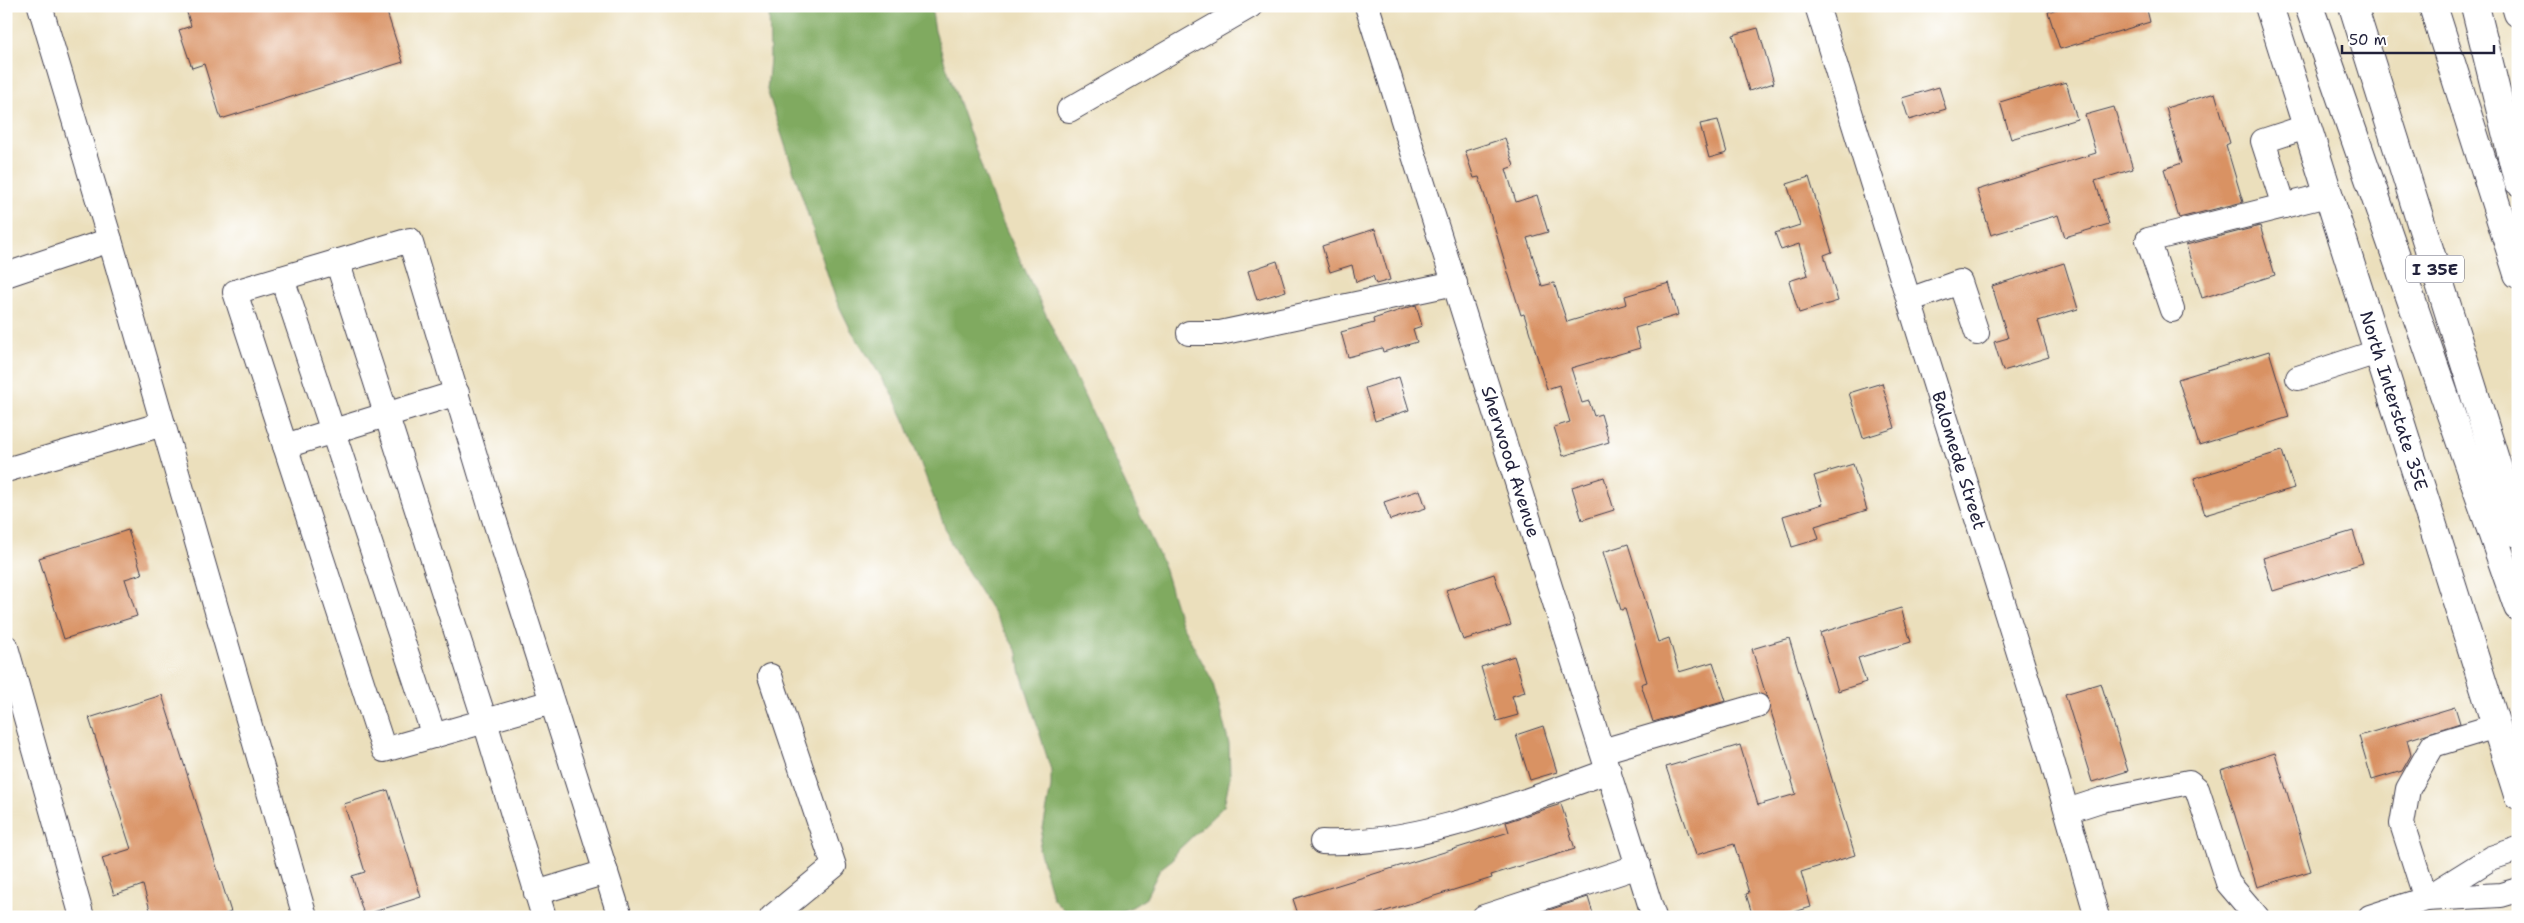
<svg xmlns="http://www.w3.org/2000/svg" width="2524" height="923" font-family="'Shantell Sans',sans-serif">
<rect width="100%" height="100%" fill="#fff"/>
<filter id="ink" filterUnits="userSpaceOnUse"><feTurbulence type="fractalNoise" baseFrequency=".02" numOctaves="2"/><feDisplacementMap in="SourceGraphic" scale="10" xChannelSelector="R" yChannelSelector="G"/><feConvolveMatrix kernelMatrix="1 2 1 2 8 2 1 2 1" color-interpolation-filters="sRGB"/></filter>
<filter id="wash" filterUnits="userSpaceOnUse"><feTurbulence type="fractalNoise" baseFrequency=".0096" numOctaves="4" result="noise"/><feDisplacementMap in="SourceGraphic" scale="20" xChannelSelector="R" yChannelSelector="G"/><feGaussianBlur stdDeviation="1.12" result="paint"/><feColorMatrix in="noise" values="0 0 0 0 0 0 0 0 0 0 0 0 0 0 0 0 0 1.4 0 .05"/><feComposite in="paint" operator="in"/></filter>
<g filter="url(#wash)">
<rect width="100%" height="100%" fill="#ebdfbc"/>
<path fill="#80aa61" stroke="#51664e" d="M769,6h162l4,25 9,29 52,148 167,356 18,59 31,57 17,64 1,32 -6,30 -49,47 -2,6 -13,10 -15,30 -13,8 -26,10h-30l-10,-5 -13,-13 -14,-50 12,-62v-17l-31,-100 -2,-17 -67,-109 -45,-120 -15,-32 -40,-62 -15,-30 -69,-210 3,-31z"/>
<g id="blocks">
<g fill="#d99264">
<path d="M185,6h200l18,56 -182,57 -17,-55 -12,4 -13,-38 12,-4z"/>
<path d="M2066,6h80l4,16 -90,27 -12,-37z"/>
<path d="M1758,28l16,55 -25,8 -16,-56z"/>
<path d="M2066,82l11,37 -66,20 -11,-37z"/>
<path d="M1939,87l7,22 -37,11 -7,-22z"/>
<path d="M2215,93l15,50 -4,2 17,57 -64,16 -15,-49 18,-6 -16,-55z"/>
<path d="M2114,107l19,62 -38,12 14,43 -44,13 -7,-22 -67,20 -14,-45 119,-37 -11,-38z"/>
<path d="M1718,120l9,33 -18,5 -9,-34z"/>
<path d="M1505,138l9,28 -8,3 10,33 21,-7 11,37 -21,6 15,48 12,-3 13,39 60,-18 -2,-8 44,-13 9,32 -43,13 5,20 -69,20 11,35 7,-2 5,15 7,-2 8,28 -46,14 -9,-29 16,-5 -11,-37 -12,4 -23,-75 -3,1 -42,-138 -5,1 -9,-27z"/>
<path d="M1809,177l23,75 -8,3 14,46 -39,12 -10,-32 19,-6 -9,-31 -18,6 -6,-17 25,-8 -13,-41z"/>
<path d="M2260,226l15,49 -73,23 -16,-53z"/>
<path d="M1375,229l15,51 -14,4 -3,-8 -17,6 -4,-17 -22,7 -8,-26z"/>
<path d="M1277,261l9,30 -29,9 -9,-29z"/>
<path d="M2064,263l14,46 -40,12 11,36 -46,14 -9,-29 14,-4 -16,-52z"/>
<path d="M1416,305l6,21 -9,3 4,13 -34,10 -1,-4 -34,9 -7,-25 33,-9 -1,-4z"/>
<path d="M2269,351l20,66 -90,28 -21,-66z"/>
<path d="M1399,377l10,33 -34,11 -10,-33z"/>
<path d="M1882,383l13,45 -32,10 -14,-45z"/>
<path d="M2282,451l12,37 -89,27 -11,-37z"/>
<path d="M1853,464l14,46 -52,16 4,13 -27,8 -9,-31 40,-12 -9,-28z"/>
<path d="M1604,477l10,33 -32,10 -10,-33z"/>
<path d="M1420,490l6,18 -36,12 -6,-18z"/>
<path d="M128,530l14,44 -17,5 12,37 -73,23 -25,-81z"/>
<path d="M2353,531l10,32 -90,28 -10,-33z"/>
<path d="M1628,544l30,98 11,-4 10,34 34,-10 13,39 -73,21 -12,-38 6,-2 -22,-73 -4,1 -18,-58z"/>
<path d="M1494,574l17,51 -48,15 -17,-50z"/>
<path d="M1901,608l10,34 -53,16 8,24 -28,9 -18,-58z"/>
<path d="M1789,638l66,217 -54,17 10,35 -33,10h-25l-7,-23 3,-1 -15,-49 -38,11 -30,-88 74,-22 18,60 38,-11 -44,-145z"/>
<path d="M1514,656l11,36 -13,4 6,19 -21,6 -16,-54z"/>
<path d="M2101,683l27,88 -36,11 -27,-88z"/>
<path d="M162,695l69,217 -14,5h-65l-9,-32 -29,10 -12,-37 29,-9 -42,-131z"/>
<path d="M2455,707l5,16 -53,17 4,15 -9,16 -30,9 -13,-44z"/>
<path d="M1543,726l14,46 -27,8 -14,-45z"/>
<path d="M2275,753l36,118 -54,16 -36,-117z"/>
<path d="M388,790l33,107 -57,18 -12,-39 13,-4 -21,-68z"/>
<path d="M1561,804l14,45 -84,26 1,3 -125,39h-68l-6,-18 216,-67 -3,-10z"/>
<path d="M1588,897l6,20h-56l-1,-3z"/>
</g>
</g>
</g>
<g filter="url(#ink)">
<use href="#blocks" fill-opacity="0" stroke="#403e4e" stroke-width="1"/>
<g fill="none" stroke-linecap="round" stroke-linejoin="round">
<g stroke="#403e4e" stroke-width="26">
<g id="minor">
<path d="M40,6l70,234"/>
<path id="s1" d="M1367,6l287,911"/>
<path id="s2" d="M1817,6l230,737 50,174"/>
<path d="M1069,110l181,-104"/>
<path d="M2284,206l-21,-65 43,-14"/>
<path d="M337,261l146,454 61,202"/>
<path d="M6,275l104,-35 53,184"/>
<path d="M282,278l152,458"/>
<path d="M1909,300l51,-18 17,51"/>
<path d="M2172,310l-24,-70 179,-45"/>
<path d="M1189,333h31l235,-50"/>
<path d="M2298,378l79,-26"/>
<path d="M285,446l172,-53"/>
<path d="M6,470l157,-46 142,493"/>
<path d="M6,647l76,270"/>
<path d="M770,676l64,190 -62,51"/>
<path d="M552,702l-168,48 -149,-458 175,-52 81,269 129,408"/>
<path d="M1602,751l155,-45"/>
<path d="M2067,811l34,-11 88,-18 8,7 31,94 29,34"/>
<path d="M1322,842c96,4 197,-39 287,-71"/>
<path d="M536,893l70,-21"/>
<path d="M2427,898l64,-40 27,-9"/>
<path d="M2426,899l-24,-75 6,-35 25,-44 63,-19"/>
<path d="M1484,917l155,-51"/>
<path d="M2370,917l56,-18 75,-4 17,-5"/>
</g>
</g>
<g stroke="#403e4e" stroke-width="30">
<g id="major">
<path id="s3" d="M2269,6l249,789"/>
<path d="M2516,6l2,7"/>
</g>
</g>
<g stroke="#403e4e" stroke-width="30">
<g id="highway">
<path d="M2309,6l209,601"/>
<path d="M2353,6l165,527"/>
<path d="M2433,6l85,268"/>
<path d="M2475,6l43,175"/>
</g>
</g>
<use href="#minor" stroke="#fff" stroke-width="24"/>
<use href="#major" stroke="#fff" stroke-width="28"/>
<use href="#highway" stroke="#fff" stroke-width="28"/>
</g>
</g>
<g text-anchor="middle" stroke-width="4" stroke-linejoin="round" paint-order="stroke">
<rect fill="#fff" stroke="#646476" stroke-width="1" x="2406" y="255.5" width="58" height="27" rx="4"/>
<g font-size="16" font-weight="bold" fill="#22223b">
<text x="2435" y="275">I 35E</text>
</g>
<g font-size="18" fill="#22223b" stroke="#fff">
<text dy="6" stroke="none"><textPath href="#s3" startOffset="414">North Interstate 35E</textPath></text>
<text dy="6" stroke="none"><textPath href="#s1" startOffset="478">Sherwood Avenue</textPath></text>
<text dy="6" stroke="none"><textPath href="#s2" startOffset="476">Balomede Street</textPath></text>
</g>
</g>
<rect width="2524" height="923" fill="none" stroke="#fff" stroke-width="25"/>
<path d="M2342 45v8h152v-8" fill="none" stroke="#22223b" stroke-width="2.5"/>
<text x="2349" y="45" font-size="15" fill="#22223b" stroke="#ffffff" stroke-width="4" paint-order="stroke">50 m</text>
</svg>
